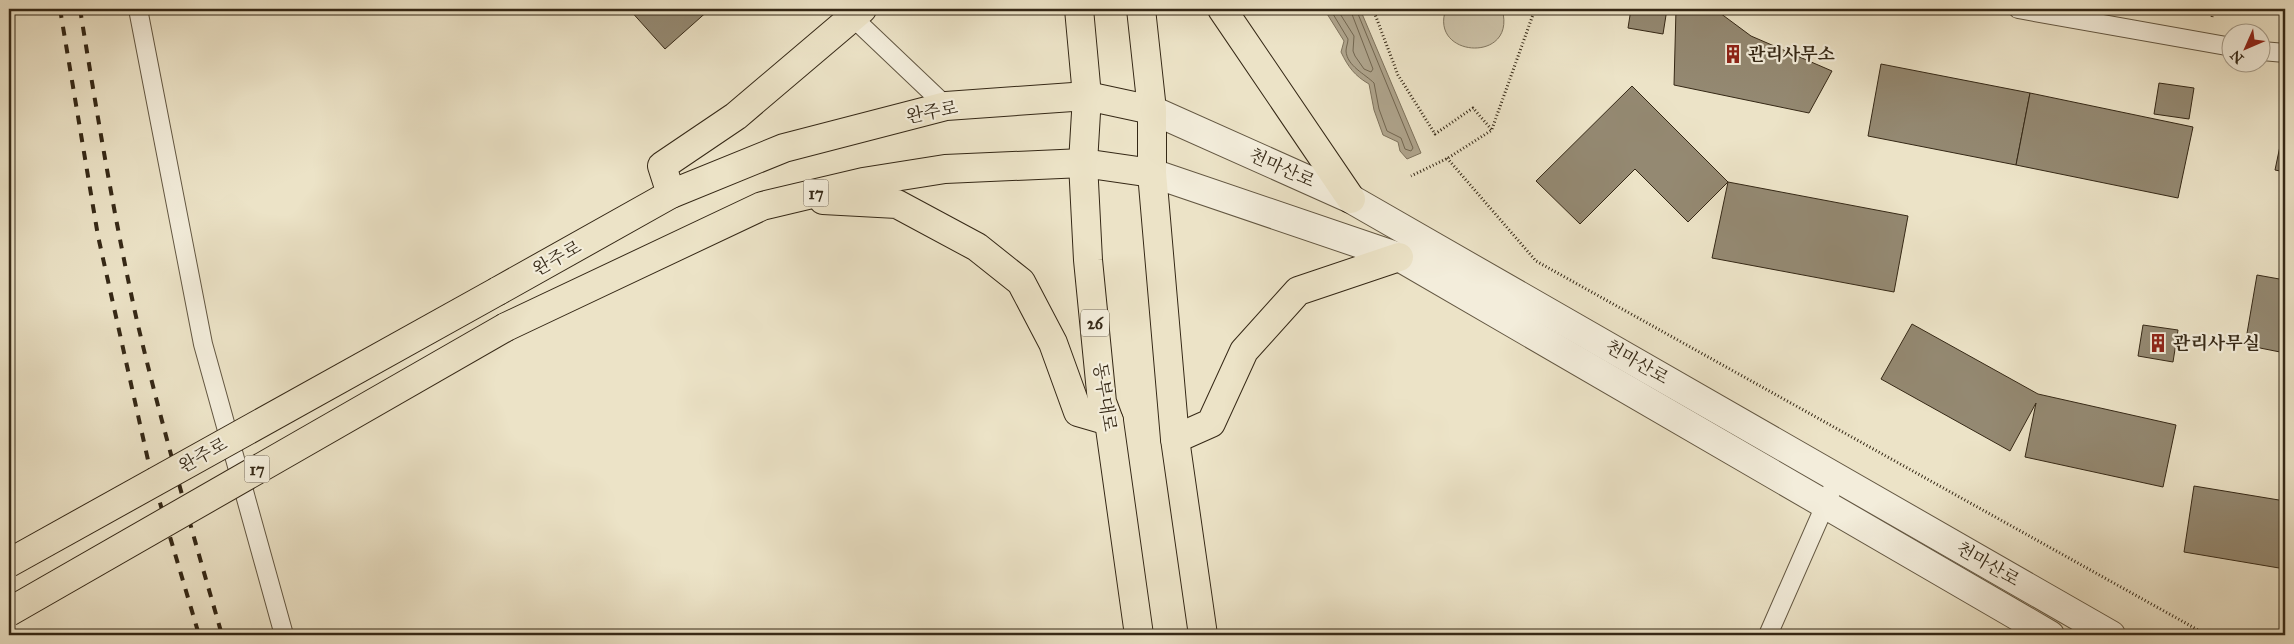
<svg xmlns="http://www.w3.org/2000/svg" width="2294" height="644" font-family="'IM FELL Great Primer','Noto Serif KR',serif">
<rect width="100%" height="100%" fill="#ece3c7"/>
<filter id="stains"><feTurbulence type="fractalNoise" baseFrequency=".004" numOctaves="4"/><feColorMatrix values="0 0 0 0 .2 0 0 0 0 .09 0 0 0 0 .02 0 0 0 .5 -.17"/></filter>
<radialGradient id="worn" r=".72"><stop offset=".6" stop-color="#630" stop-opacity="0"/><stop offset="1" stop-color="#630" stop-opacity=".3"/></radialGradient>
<path fill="#cdc3a9" stroke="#817660" d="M1446,9h56c16,55 -74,49 -56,0z"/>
<path fill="#aea38b" stroke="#7e725c" d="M1324,9h36l61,144 -14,6 -7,-8 -2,-9 -15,-7 -9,-25 -5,-26c-14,-8 -21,-17 -28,-32l3,-11z"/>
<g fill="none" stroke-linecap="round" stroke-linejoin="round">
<g stroke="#726650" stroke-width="1">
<path d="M1330,9l18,30c0,4 -2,8 -2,12 1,15 19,23 28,32l5,26 8,22 14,7 4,11 6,2 2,-3 -57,-139"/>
<path d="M1337,9l17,27 -1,15 2,5 9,13 7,3 2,-3 -23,-60"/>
</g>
</g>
<g fill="#948972" stroke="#352816">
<path d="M629,9h81l-45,40z"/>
<path d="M1631,9h36l-4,25 -35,-6z"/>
<path d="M1676,9h44v4l31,23 81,35 -23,42 -135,-28z"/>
<path d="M1881,64l149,29 -14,72 -148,-29z"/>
<path d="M2159,83l35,5 -5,31 -35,-5z"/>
<path d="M1632,86l96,96 -40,40 -53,-53 -55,55 -44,-43z"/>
<path d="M2030,93l163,34 -15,71 -162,-33z"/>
<path d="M2285,122v50l-10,-2z"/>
<path d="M1728,182l180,34 -14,76 -182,-34z"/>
<path d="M2257,275l28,5v73l-40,-8z"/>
<path d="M1912,324l126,70 138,31 -13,62 -138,-30 11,-54 -26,48 -129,-72z"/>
<path d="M2143,325l35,5 -5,32 -35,-6z"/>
<path d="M2194,486l91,15v68l-101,-17z"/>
</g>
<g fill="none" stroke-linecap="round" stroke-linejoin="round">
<g stroke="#635742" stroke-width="20">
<g id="service">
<path d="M138,9l65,335 81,291"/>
<path d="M2018,9l214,38"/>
<path d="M845,10l101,96"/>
<path d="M2262,51l23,2"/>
<path d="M1768,635l69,-157"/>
</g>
</g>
<g stroke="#635742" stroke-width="30">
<g id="minor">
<path d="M1152,110l199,89 760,436"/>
<path d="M1152,173l247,84 651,378"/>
</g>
</g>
<g stroke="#352816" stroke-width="30">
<g id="primary">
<path d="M1079,9l8,87 -4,67 5,97 14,142 7,19 30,214"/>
<path d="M1141,9l11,101v63l23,266 28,196"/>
<path d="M1222,9l129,190"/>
<path d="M671,194l-9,-28 74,-50 126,-107"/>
<path d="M823,200l74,4 80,43 44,35 32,61 25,69 31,9"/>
<path d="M498,291l173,-97 113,-46 162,-42 141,-10 65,14"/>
<path d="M506,327l256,-121 101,-24 82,-13 138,-6 69,10"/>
<path d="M1175,439l36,-16 33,-72 54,-60 101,-34"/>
</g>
</g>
<g stroke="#352816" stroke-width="3" stroke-dasharray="1 2.5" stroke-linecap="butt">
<path d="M1373,9l25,66 37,59 38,-26 19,22 -44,28 -37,18"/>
<path d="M2212,17l2,-8"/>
<path d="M1492,129l43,-120"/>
<path d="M1447,158l89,103 671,374"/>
</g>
<use href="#service" stroke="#f3eddb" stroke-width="18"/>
<use href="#minor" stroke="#f3eddb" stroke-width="28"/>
<use href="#primary" stroke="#ece3c7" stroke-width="28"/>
<g stroke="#352816" stroke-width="4" stroke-dasharray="9 9" stroke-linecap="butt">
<path d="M60,9l38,227 52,233 49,166"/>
<path d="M80,9c17,104 34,209 57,312 25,106 55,210 85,314"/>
</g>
<g stroke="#352816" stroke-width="30" stroke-linecap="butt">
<g id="primary-bridge">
<path d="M9,563l489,-272"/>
<path d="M9,612l497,-285"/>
</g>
</g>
<use href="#primary-bridge" stroke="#ece3c7" stroke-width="28"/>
</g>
<defs>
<g id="building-bare" transform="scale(1.5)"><path d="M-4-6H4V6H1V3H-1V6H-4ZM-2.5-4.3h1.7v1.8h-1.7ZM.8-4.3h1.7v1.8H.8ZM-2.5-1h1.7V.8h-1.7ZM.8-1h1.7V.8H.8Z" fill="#8f2418" stroke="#f3eddb" stroke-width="2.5" paint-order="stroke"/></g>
</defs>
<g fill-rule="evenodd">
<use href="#building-bare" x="1733" y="54"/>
<use href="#building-bare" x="2158" y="343"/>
</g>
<g text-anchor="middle" stroke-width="4.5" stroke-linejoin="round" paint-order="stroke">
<g fill="#f3eddb" stroke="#6e6351" stroke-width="1">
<rect x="803.5" y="179.5" width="25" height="27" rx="4"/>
<rect x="1081" y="309.5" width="28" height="27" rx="4"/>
<rect x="244.5" y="455.5" width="25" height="27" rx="4"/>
</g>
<g font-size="16" font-weight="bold" fill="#352816">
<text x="816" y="199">17</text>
<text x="1095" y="329">26</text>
<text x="257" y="475">17</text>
</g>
<g font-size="18" font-weight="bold" fill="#352816" stroke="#f3eddb" text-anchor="start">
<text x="1748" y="60">관리사무소</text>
<text x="2173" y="349">관리사무실</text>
</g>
<g font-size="18" fill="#352816" stroke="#f3eddb">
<text transform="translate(932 112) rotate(-11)" y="6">완주로</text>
<text transform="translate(1282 168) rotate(24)" y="6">천마산로</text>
<text transform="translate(557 258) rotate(-29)" y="6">완주로</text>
<text transform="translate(1637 362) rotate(30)" y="6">천마산로</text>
<text transform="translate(1105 397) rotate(81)" y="6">동부대로</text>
<text transform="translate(203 455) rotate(-29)" y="6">완주로</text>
<text transform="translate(1988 564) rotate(30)" y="6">천마산로</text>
</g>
</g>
<rect width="2294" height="644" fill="none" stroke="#ece3c7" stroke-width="30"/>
<rect x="10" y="10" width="2274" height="624" fill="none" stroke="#352816" stroke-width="2.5"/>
<rect x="15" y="15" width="2264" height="614" fill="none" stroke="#352816"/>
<g transform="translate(2246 48) rotate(225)"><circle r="24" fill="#f3eddb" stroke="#a79e8c"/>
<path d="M0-4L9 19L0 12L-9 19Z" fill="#8f2418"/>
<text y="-8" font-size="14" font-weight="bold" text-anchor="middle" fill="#352816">N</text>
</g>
<rect width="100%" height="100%" filter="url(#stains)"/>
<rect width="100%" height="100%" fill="url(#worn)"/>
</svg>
